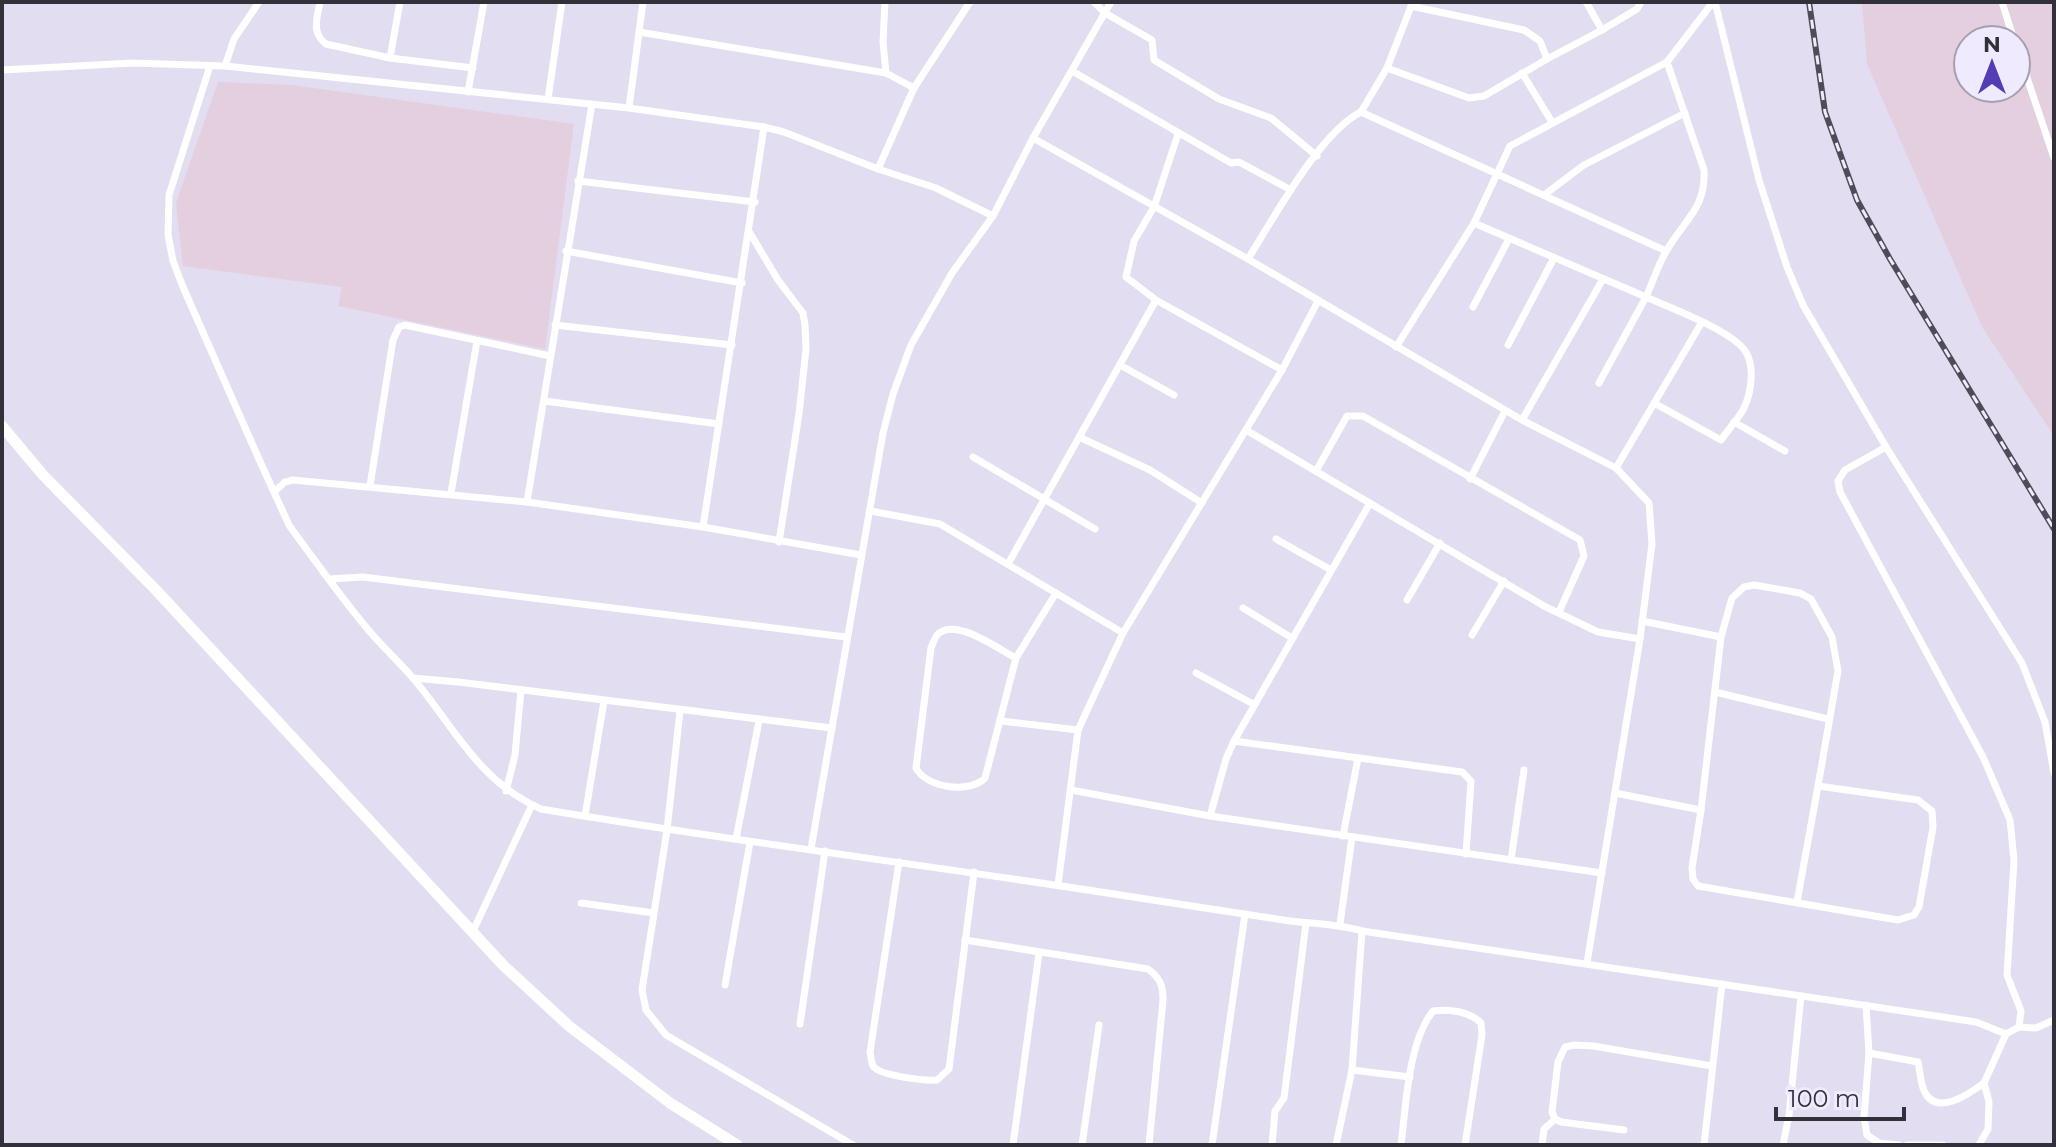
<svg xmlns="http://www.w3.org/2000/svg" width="2056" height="1147" font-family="Montserrat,sans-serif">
<rect width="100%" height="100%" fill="#e2ddf1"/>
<g fill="#e4cfde" fill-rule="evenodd">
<path d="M1862,2h192v434l-72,-109 -115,-263zM1968,40h48v48h-48z"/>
<path d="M218,82l74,3 282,39 -29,225 -207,-43 4,-19 -159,-21 -7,-63z"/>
</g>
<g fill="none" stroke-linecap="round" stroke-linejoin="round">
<g stroke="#fff" stroke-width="7">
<path d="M320,2c-3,17 -9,30 6,42l64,14 83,10"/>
<path d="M885,2l-2,40 3,31"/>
<path d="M1094,2l11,11 47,27 2,20 65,39 52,19 46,38"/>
<path d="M1586,2l16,28"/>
<path d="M1715,2l44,178 28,87 16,38 83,142 136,216 23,59 9,51"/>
<path d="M2002,2l12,38"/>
<path d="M1411,6l113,24 16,11 7,18"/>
<path d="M639,32l247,41 28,15"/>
<path d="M2016,45l38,113"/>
<path d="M390,58l10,-56"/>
<path d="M1667,62l37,108c2,38 -19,49 -37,80 -9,14 -14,32 -21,47l-172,-74 36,-77z"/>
<path d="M1667,62l46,-60"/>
<path d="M210,66l-41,129 -1,40 5,26 10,26 75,170 31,68 10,14c23,31 46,64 72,94 13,15 28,29 42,45 42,50 65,103 128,131 201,34 404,58 605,90 48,7 96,15 144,22 25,3 48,3 72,10l581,86 33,5 30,12"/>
<path d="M225,66l9,-27 25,-37"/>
<path d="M1387,68l82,30 15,-2 63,-37 55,-29 35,-21 4,-7"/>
<path d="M2,70l131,-7 92,3 404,42 135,19 20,5 94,37 58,19 57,28"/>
<path d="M1072,71l159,92 8,-1 52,28"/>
<path d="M1522,73l30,49"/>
<path d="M468,92l16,-90"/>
<path d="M548,99l14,-97"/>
<path d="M629,108l14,-106"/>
<path d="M1361,112l26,-44 25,-64"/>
<path d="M1178,134l-24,73 -20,34 -8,36 30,23 126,70"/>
<path d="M1033,138l215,121 274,161 94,48 33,35 3,41 -12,95 -53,324"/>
<path d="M878,169l36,-81 56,-86"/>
<path d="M578,181l177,21"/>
<path d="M1544,195l40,-30 101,-52"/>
<path d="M750,233l28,47 25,33 2,12 1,24 -7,65 -20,128"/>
<path d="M566,251l176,32"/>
<path d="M1248,259c25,-40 73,-128 113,-147l305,139"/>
<path d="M1473,307l36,-68"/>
<path d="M555,325l177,20"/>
<path d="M1508,345l46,-87"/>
<path d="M1396,347l78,-124"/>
<path d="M1120,365l54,30"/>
<path d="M1599,383l47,-86c27,12 73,29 94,48 17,15 12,47 3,65 -6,10 -15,20 -22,30l-67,-37"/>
<path d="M544,401l175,23"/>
<path d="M1522,420l81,-141"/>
<path d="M1734,422l51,29"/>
<path d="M1246,430l298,176 54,26 42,7"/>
<path d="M1079,437l71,33 52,33"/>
<path d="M1886,447l-41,23 -7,11 2,11 143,265 27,63 4,40 -7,115 14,36 -2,16"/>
<path d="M973,457l122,72"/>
<path d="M1616,468l86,-146"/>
<path d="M1316,471l31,-55h16l217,124 4,16 -25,56"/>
<path d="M1470,479l35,-68"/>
<path d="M370,486l23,-146 6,-13 6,-2 145,31"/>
<path d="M275,491l10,-9 8,-2 234,22 176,25 158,28"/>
<path d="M451,493l26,-152"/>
<path d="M527,502l65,-398"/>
<path d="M871,511l69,13 183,109"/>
<path d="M703,527l61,-400"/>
<path d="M1276,539l55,31"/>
<path d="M1008,564l148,-264"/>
<path d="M329,579l34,-2 483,60"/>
<path d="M1407,600l33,-57"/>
<path d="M1243,608l49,30"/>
<path d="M1642,621l79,16 -20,173 -9,58 1,11 5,7 200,34 16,-5 5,-8 14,-80 -1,-16 -14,-11 -100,-14 20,-115 -6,-34 -21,-38 -11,-6 -46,-8 -10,2 -12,11 -11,39"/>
<path d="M1472,635l32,-54"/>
<path d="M1016,658c-18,-9 -62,-42 -79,-23 -3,4 -4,9 -6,13l-15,120c10,20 54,26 69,10l31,-120 40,-65"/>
<path d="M1196,673l57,31"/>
<path d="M413,678l45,4 374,46"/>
<path d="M1715,692l113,27"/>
<path d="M680,711l-13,119 -25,160 4,20 20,25 187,110"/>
<path d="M1001,721l77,9"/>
<path d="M1234,741l136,-238"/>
<path d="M1071,790l139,26 392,57"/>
<path d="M506,791l9,-36 6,-65"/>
<path d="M1615,793l86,17"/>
<path d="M585,816l19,-115"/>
<path d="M1210,816l16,-57 8,-18 228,31 9,9 -5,73"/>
<path d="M1343,836l15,-78"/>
<path d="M736,839l23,-118"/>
<path d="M811,849l72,-416 10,-39 18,-49 41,-72 41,-57 40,-78 78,-136"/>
<path d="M1511,860l13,-90"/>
<path d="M899,862l-29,190c1,4 1,10 3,14 7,10 52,15 64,14l12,-11 25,-197"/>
<path d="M1058,885l20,-155 45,-97 159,-263 36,-69"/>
<path d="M1797,902l21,-116"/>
<path d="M581,903l73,10"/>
<path d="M1340,924l12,-87"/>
<path d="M473,931l59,-126"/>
<path d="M965,940l183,29c12,9 15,16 15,31l-14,145"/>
<path d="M725,985l25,-143"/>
<path d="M1866,1005l3,48 -5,64 3,18 12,8 20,2"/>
<path d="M800,1024l25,-173"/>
<path d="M1869,1053l49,9c2,8 2,18 5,26 11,31 46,6 61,-5"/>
<path d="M1352,1070l58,7"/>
<path d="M1624,1130l-63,-8 -6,-3 -3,-7 6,-50 7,-15 9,-2 19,1 119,20"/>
<path d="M1013,1145l26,-192"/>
<path d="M1082,1145l17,-120"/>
<path d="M1212,1145l33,-231"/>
<path d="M1272,1145l3,-34 9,-13 22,-175"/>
<path d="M1336,1145l16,-75 10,-139"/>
<path d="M1401,1145c5,-39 7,-103 32,-134 16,-2 36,0 48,12l1,12 -17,110"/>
<path d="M1542,1145l2,-16 11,-10"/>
<path d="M1704,1145l18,-161"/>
<path d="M1783,1145l6,-30 12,-119"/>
<path d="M1907,1145h36"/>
<path d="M1979,1145l9,-16 1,-27 -5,-19 22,-49 13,-7 17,1 18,-8"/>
</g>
<path stroke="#fff" stroke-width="11" d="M2,426l41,49 113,115 347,375 66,61 101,77 67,42"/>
<g stroke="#4e4c56" stroke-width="6">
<path id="rail" d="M1809,2l16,110 32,88 33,59 164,270"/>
</g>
<use href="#rail" stroke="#efeafe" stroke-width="3" stroke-dasharray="9" stroke-linecap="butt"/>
</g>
<rect width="2056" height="1147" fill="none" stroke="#323038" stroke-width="8"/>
<g transform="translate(1992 64)"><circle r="38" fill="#efeafe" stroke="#a3a0af" stroke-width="2"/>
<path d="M0-6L14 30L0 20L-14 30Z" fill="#553cb3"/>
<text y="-12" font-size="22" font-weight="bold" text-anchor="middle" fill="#323038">N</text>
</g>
<path d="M1776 1107v12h128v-12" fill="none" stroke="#323038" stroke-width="4"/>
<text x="1788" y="1107" font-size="24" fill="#323038" stroke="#efeafe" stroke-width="6" paint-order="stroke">100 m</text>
</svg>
